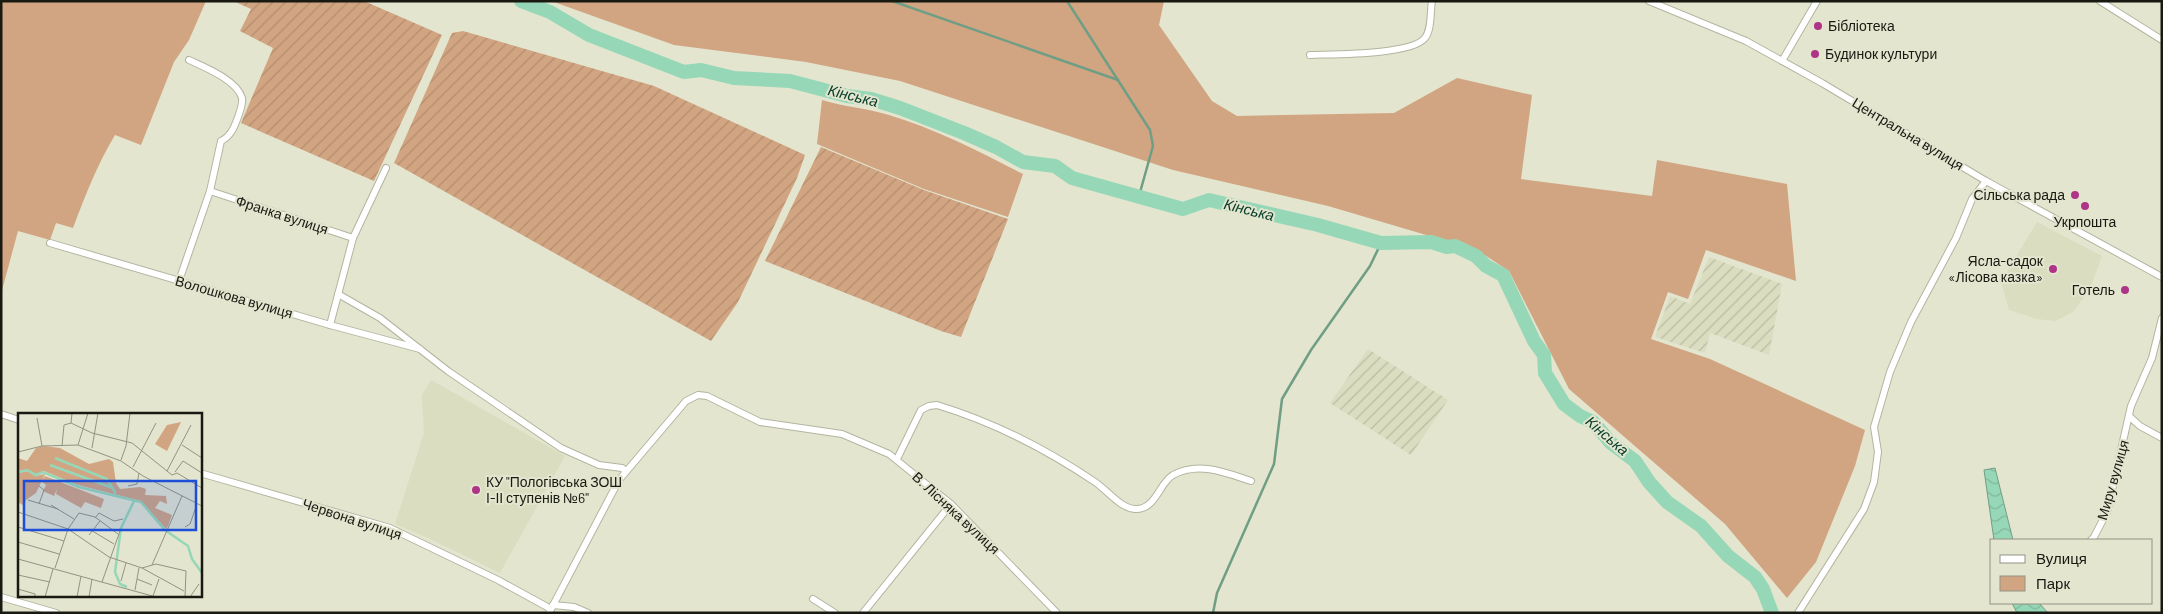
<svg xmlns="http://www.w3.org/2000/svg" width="2163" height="614" font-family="Barlow,sans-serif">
<defs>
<pattern id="industrial-furrows" width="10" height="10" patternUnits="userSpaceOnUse" patternTransform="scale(1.25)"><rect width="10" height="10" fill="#daddbf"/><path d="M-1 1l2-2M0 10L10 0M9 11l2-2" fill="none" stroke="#babda3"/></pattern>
<pattern id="garden-furrows" width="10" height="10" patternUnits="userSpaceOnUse" patternTransform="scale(1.25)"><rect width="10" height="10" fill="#d2a582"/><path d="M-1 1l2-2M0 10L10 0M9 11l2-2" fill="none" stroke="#b48d6f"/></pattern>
<pattern id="water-waves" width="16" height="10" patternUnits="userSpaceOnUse" patternTransform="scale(1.25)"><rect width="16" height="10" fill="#96d7b7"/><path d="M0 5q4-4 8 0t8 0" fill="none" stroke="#81b89c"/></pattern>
</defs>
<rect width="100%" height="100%" fill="#e3e5cf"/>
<g fill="#daddbf">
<path d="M2037,222l65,34 -12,33 -17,23 -18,9 -18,-2 -28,-9 -8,-28z"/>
<path d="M431,380l134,76 -65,117 -74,-36 -31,-13 29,-91 -2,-38z"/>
</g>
<g fill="url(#industrial-furrows)">
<path d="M1709,257l73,27 -13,71 -59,-22 -5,20 -50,-16 15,-41 20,8z"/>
<path d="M1368,349l80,51 -37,55 -81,-52z"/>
</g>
<g fill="#d2a582">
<path d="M1,1h205l-17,39 -15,22 -33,83 -26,-10c-18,30 -30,61 -42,93l-17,-5 -6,17 -32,-9 -17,63z"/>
<path d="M551,1h613l-5,24 53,76 25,15 157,-3 63,-35 75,17 -11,84 131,17 5,-36 130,24 9,97 -90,-31 -18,49 -20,-7 -17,47 59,20 155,71 -10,36 -39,96 -29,36 -62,-74 -156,-135 -60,-118 -32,-21 -149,-44 -155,-36 -273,-89 -94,-19 -132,-17z"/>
<path d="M822,100c22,7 45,8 67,15 47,14 91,37 134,59l-15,43 -84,-28 -107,-45z"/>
</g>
<g fill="url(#garden-furrows)">
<path d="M233,1h131l78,34 -68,146 -133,-58 32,-75 -33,-17 11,-22z"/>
<path d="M463,31l191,55 151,69 -8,23 -59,124 -27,39 -317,-178 58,-130z"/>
<path d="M821,147l103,43 84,29 -47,118 -20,-6 -176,-70z"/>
</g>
<g fill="url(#water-waves)" stroke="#709e85">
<path d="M1995,468l18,72h-19l-10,-70z"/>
<path d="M2012,603h27l9,10h-31z"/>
</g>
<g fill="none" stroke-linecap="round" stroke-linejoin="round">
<g stroke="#709e85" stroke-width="2.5">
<path d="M892,1l226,79"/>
<path d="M1067,1l83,129 3,16 -14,50"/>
<path d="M1213,613l4,-20 57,-129 8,-65 29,-49 59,-84 11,-23"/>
</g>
<path stroke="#96d7b7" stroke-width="14" d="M521,1l29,11 39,23 95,37 17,-2 33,8 56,3 57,15 24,3 29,9 64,25 32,14 27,15 32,4 17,12 111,31 26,-9 109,25 63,18 50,-1 16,5 8,-1 21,10 10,10 17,9 31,66 10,14 1,18 19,31 16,12 13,6 18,21 24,18 14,21 18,20 34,24 27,30 27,21 8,12 9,24"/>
<g stroke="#b3b5a0" stroke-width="8">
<g id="minor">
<path d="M1649,1l97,40 76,42 164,98 176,96"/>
<path d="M2100,1l62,39"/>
<path d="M1310,55c23,-1 99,0 114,-16 8,-8 6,-27 8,-38"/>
<path d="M1782,61l35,-60"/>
<path d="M210,191l143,47"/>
<path d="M50,243l280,82 90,24"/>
<path d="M179,281l31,-90 11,-50c10,-5 13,-13 17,-24 2,-6 5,-13 4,-19 -5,-18 -38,-31 -53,-38"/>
<path d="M338,294l42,24 68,53 113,77 38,17 23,3 4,3"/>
<path d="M330,325l23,-87 33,-70"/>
<path d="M1,414l18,6"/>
<path d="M2130,417l10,9 22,12"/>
<path d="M897,459l24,-49 8,-4 8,-1c56,17 109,44 158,77 12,8 25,26 40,27 21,1 24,-26 38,-34 26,-14 53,-2 78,6"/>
<path d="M200,473l190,55 108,52 53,29"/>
<path d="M2091,540l3,-3 13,-25 24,-106 21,-48 10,-40"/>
<path d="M1,597l55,16"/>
<path d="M813,599l22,14"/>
<path d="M553,605l21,2 14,6"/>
<path d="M549,613l70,-133 67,-79 12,-6 9,1 53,26 82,12 47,20 62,50 106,109"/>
<path d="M863,613l88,-109"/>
<path d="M1798,613l66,-104 10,-27 4,-30 -4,-25 16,-55 21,-50 45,-84 16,-39 14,-18"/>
</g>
</g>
<use href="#minor" stroke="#fff" stroke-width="6"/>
</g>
<g fill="#ae3488" stroke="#e3e5cf" stroke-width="2">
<circle cx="1818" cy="26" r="5"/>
<circle cx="1815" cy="54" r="5"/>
<circle cx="2075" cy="195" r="5"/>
<circle cx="2085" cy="206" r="5"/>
<circle cx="2053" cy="269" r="5"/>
<circle cx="2125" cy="290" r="5"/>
<circle cx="476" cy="490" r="5"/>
</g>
<g text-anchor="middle" stroke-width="4" stroke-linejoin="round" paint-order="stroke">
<g font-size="14" fill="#181911" stroke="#e3e5cf" text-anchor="start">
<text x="1828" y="31">Бібліотека</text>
<text x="1825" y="59">Будинок культури</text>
<text x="2065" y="200" text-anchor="end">Сільська рада</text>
<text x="2085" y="227" text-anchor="middle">Укрпошта</text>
<text x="2043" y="266" text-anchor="end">Ясла-садок<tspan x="2043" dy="16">«Лісова казка»</tspan></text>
<text x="2115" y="295" text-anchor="end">Готель</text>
<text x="486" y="487">КУ "Пологівська ЗОШ<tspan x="486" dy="16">І-ІІ ступенів №6"</tspan></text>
</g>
<g font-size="14" fill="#181911" stroke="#e3e5cf">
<text transform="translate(1908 134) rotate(31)" y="5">Центральна вулиця</text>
<text transform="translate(282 215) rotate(18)" y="5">Франка вулиця</text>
<text transform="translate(234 297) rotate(16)" y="5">Волошкова вулиця</text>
<text transform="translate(2113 480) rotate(-74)" y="5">Миру вулиця</text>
<text transform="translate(956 513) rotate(43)" y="5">В. Лісняка вулиця</text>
<text transform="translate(352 519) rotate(18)" y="5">Червона вулиця</text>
</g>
<g font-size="15" font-style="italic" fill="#0a402c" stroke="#e3e5cf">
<text transform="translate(853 96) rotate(14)" y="5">Кінська</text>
<text transform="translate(1249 210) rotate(14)" y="5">Кінська</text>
<text transform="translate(1607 436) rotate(41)" y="5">Кінська</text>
</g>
</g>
<g transform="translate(18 413)">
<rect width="184" height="184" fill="#e3e5cf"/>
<path d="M163,9l-14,29 -12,-7 12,-19zM26,33l16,2 29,16 20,-5 4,3 3,21 4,6 20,-2 6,2 -1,6 21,1 1,8 -7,-3 -5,7 17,7 -4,11 -2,3 -25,-28 -63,-16 -34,-14 -8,3 -10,-4 -8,1v-13l9,3 9,-13zM10,58l7,5 10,-2 -9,19 -10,7 -2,6 -6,-4v-29z" fill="#d2a582"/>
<path d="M27,63l59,23 -3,9 -16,-6 -4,6 -25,-14 1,-5 -3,7 -11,-5 3,-6 -5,-4z" fill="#d2a582"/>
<path fill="none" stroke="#96d7b7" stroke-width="2.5" d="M37,45l52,21 8,13v5M32,52l63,23M0,59l9,-2 9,5 7,-3 36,15 62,15 24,28 23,16 4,13 10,14M109,174l-7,-3 -5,-12 6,-44 13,-27"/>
<path fill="none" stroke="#929383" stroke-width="1" d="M19,5l5,28M53,10l21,10 40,10 40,32 5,-2 25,15M60,32l10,-32M164,32l20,13M44,33l2,-21 7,-2 1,-10M74,35l6,-35M0,39l24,-6 36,-1 43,16 22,15 59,30M103,47l5,-14 4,-33M115,54l23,-44M149,58l24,-46M157,59l8,-11 19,12M110,73l9,-2 2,-11M10,87l30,9M21,91l5,-14 -5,-4M33,92l23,14M0,99l50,17M77,105l4,-5 15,8 9,-2M0,114l46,14M167,114l5,-3 7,-20M50,116l41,28 33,11 42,23M71,116l25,15M71,122l11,-14M0,129l41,12M0,146l138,38M134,152l30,-69M37,155l13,-39 11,-16 16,4 23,17M124,155l14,-4 30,7 -1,26M0,162l32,7M119,166l15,6M103,168l5,-18M84,169l18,-51M0,176l17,5v3M117,177l4,-22M135,183l6,-17M27,184l8,-28M59,184l4,-21M71,184l3,-18M172,184l9,-13"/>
<path fill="#1d4ed8" fill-opacity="0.15" stroke="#1d4ed8" stroke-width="2.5" d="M6,68h172v49h-172z"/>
<rect width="184" height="184" fill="none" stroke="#181911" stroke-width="2.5"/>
</g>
<rect width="2163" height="614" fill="none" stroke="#181911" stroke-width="5"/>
<rect x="1990" y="539" width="162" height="65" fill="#e3e5cf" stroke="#929383"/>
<rect x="2000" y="555" width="25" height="8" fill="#ffffff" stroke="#929383"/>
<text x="2036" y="564" font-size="15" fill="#181911">Вулиця</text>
<rect x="2000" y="576" width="25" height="15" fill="#d2a582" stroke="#929383"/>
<text x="2036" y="589" font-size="15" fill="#181911">Парк</text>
</svg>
